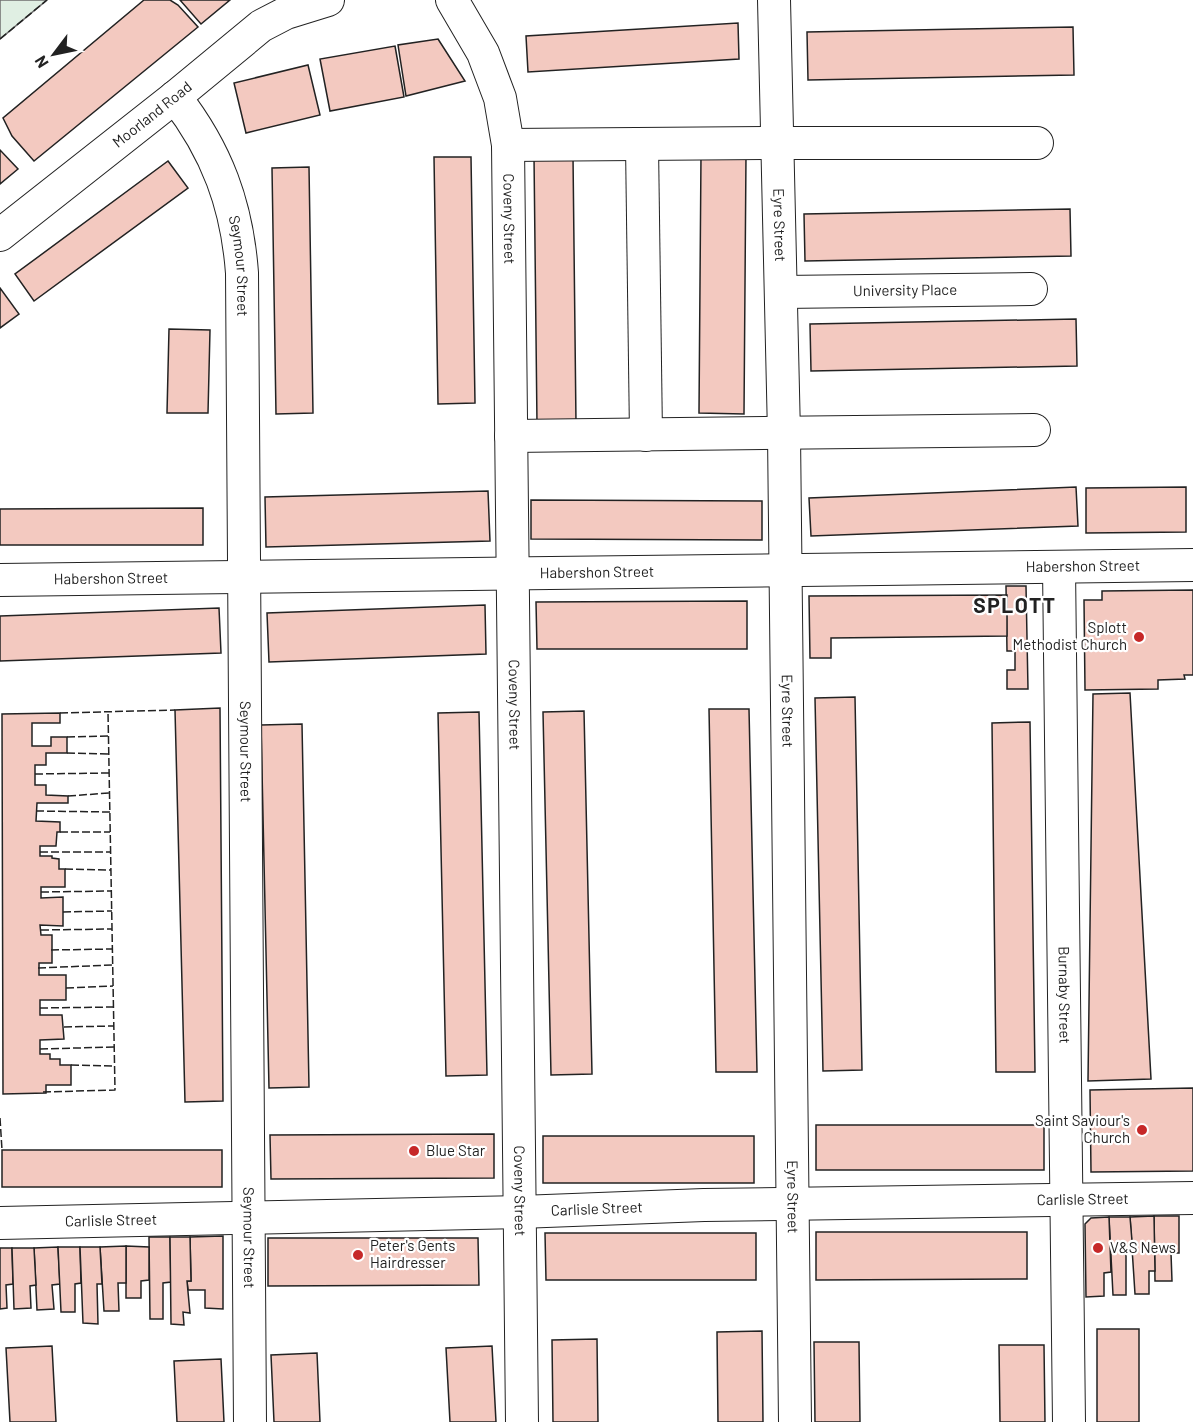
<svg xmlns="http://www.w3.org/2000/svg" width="1193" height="1422" font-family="Barlow,sans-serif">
<rect width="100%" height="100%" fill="#fff"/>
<path fill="#e0efe3" stroke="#6f6f6f" stroke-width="1.5" d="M0,0h47l-47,39z"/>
<g fill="#f3c9c0" stroke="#222" stroke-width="1.5">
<path d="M144,0h26l8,5 20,22 -164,134 -22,-25 -9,-18z"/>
<path d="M180,0h50l-29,24z"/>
<path d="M738,23l1,36 -211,13 -2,-36z"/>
<path d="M1073,27l1,48 -266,5 -1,-48z"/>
<path d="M438,39l27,42 -59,15 -8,-51z"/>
<path d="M395,46l9,51 -74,14 -10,-52z"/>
<path d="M308,65l12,50 -74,18 -12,-50z"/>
<path d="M0,150l18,19 -18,15z"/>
<path d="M701,155h45l-2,259 -45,-1z"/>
<path d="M534,156h39l3,267 -39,1z"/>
<path d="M434,157h37l4,246 -37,1z"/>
<path d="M168,161l20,27 -154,113 -19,-27z"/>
<path d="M309,167l4,246 -37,1 -4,-246z"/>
<path d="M1070,209l1,47 -266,5 -1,-47z"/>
<path d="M0,288l19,26 -19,14z"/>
<path d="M1076,319l1,47 -266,5 -1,-47z"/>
<path d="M169,329l41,1 -2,83h-41z"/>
<path d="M1076,487l2,39 -267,10 -2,-38z"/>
<path d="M1186,487v45l-100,1v-45z"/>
<path d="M488,491l2,50 -224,6 -1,-50z"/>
<path d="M531,500l231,1v39l-231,-1z"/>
<path d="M203,508v37h-203v-36z"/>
<path d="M1006,586h20l2,103h-21v-19h8v-19h-8z"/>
<path d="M1193,590v85h-9l1,4 -27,1v9l-73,1 -1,-90h18v-9z"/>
<path d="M1007,595v41l-176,2v20h-21l-1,-62z"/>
<path d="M747,601v48h-210l-1,-47z"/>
<path d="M485,605l1,49 -217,8 -2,-49z"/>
<path d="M219,608l2,45 -221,8v-45z"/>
<path d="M1130,693l21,386 -63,2 5,-387z"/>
<path d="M855,697l7,373 -39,1 -8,-373z"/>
<path d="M220,708l3,393 -38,1 -10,-392z"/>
<path d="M709,709h40l8,363h-41z"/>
<path d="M584,711l8,363 -41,1 -8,-363z"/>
<path d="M479,712l8,363 -41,1 -8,-363z"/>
<path d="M60,713v10h-28v23h19v-9h16v16h-21v12h-11v20h11v10l22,1v7h-31l-1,18 24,1v10h-3l-1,14h-16v10h12v2l7,1v10h6v18h-24v11l22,-1v29l-23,-1 1,10h11v28h-13v12h27v25h-26v15h22l2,24 -24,1v14h10v5h10v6h11v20h-25v8l-43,1 -1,-380z"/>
<path d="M1030,722l5,350h-39l-4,-349z"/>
<path d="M302,724l7,363 -40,1 -8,-363z"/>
<path d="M1193,1088v83l-102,1 -1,-82z"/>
<rect x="816" y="1125" width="228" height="45"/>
<path d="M494,1134v44l-223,1 -1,-44z"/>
<rect x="543" y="1136" width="211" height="47"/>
<rect x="2" y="1150" width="220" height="37"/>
<path d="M1154,1216h25v37h-8l1,28h-17z"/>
<path d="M1154,1216l1,55h-6v23h-14l-5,-77z"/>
<path d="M1109,1217h21l3,36h-7v42h-13z"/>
<path d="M1109,1217l2,55 -7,1v23l-18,1 -1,-73 6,-6z"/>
<path d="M816,1232h211v47l-211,1z"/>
<path d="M545,1233h211v47h-210z"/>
<path d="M223,1236v73l-18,-1v-18h-17l-1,-9h4l-1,-44z"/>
<path d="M149,1237h21l1,45 -8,1v36h-13z"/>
<path d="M170,1237h20l1,44h-4l3,32 -7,-1 1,13 -13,-1z"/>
<path d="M268,1238h210l1,47 -211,1z"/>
<path d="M126,1246l23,1v33l-8,1v17h-15z"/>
<path d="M126,1246v37h-8l1,28h-15l-4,-64z"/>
<path d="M58,1247l2,37 -8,1 2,24 -17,1 -3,-62z"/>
<path d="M58,1247h22l1,36 -6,1v28h-14z"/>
<path d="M80,1247h20l2,37h-5l1,40 -15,-1z"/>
<path d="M0,1248h12l1,36 -7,1 1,23 -7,1z"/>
<path d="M12,1248h22l2,37 -6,1 1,22 -17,1z"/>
<rect x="1097" y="1329" width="42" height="93"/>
<path d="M762,1331l1,91h-45l-1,-90z"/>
<path d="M597,1339l1,83h-45l-1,-82z"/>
<path d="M814,1342h45l1,80h-45z"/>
<path d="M999,1345h45l1,77h-45z"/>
<path d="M52,1346l4,76h-46l-4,-74z"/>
<path d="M492,1346l4,76h-46l-4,-74z"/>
<path d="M317,1353l3,69h-46l-3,-67z"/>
<path d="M221,1359l3,63h-47l-3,-61z"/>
</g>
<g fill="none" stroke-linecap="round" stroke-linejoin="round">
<g stroke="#222" stroke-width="34">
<g id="minor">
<path id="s1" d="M452,0l31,53 17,45 8,47 14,1277"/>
<path id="s2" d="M774,0l10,434 11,988"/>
<path id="s3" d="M175,97c42,54 62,108 67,176l8,1149"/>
<path d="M508,145l269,-2h260"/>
<path d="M642,145l4,290"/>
<path id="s4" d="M0,235l175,-138 86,-71 25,-13 42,-13"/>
<path id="s5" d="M781,292l250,-3"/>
<path d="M511,436l523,-6"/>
<path id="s6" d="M1059,567l10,855"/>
<path id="s7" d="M0,580l1193,-15"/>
<path id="s8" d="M0,1223l520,-11 184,-7 489,-7"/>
</g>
</g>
<use href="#minor" stroke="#fff" stroke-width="32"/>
<g stroke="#222" stroke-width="1.5" stroke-dasharray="8 3" stroke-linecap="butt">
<path d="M0,39l47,-39"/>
<path d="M60,713l115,-3"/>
<path d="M67,737l42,-1"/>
<path d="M67,753l42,1"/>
<path d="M35,774l74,-1"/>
<path d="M68,796l41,-3"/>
<path d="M36,811l74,1"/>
<path d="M60,832h50"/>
<path d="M40,852h71"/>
<path d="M65,869l46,1"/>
<path d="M41,892l71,-1"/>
<path d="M63,912l49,-1"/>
<path d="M41,930l71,-1"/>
<path d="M51,950l61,-1"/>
<path d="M38,968l75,-3"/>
<path d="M66,988l47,-2"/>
<path d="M40,1008l73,-1"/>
<path d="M64,1027l50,-1"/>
<path d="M40,1049l74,-2"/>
<path d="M71,1065l44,1"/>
<path d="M43,1092l72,-2 -7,-378"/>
<path d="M0,1118l2,32"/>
</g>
</g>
<g fill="#c62828" stroke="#fff" stroke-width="2">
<circle cx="1139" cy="637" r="6"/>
<circle cx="1142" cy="1130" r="6"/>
<circle cx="414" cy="1151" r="6"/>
<circle cx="1098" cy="1248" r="6"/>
<circle cx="358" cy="1255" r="6"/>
</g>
<g text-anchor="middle" stroke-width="4.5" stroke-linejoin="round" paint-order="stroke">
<g font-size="15" fill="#222" stroke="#fff">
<text dy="5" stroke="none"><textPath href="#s4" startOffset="194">Moorland Road</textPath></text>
<text dy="5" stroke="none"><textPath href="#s1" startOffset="231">Coveny Street</textPath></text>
<text dy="5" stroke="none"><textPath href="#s2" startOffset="225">Eyre Street</textPath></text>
<text dy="5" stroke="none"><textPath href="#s3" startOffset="184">Seymour Street</textPath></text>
<text dy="5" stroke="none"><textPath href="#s5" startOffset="124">University Place</textPath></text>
<text dy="5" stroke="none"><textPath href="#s7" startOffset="1083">Habershon Street</textPath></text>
<text dy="5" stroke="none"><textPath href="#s7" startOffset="597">Habershon Street</textPath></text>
<text dy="5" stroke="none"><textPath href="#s7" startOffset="111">Habershon Street</textPath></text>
<text dy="5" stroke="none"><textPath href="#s1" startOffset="717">Coveny Street</textPath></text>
<text dy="5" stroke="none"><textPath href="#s2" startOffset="711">Eyre Street</textPath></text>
<text dy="5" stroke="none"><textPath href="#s3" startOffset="670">Seymour Street</textPath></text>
<text dy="5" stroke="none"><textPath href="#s6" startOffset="428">Burnaby Street</textPath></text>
<text dy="5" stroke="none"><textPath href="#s1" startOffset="1203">Coveny Street</textPath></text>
<text dy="5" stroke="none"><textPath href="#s2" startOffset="1197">Eyre Street</textPath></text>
<text dy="5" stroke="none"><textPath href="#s8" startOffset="1083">Carlisle Street</textPath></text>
<text dy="5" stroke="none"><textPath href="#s8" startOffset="597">Carlisle Street</textPath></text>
<text dy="5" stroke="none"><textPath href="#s8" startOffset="111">Carlisle Street</textPath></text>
<text dy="5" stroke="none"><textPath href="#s3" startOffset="1156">Seymour Street</textPath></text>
</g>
<g font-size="15" fill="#222" stroke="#fff" text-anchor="start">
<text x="1127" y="633" text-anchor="end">Splott<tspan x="1127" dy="17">Methodist Church</tspan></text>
<text x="1130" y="1126" text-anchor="end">Saint Saviour's<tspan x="1130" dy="17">Church</tspan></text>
<text x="426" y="1156">Blue Star</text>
<text x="370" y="1251">Peter's Gents<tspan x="370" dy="17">Hairdresser</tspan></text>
<text x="1110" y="1253">V&amp;S News</text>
</g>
<g font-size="21" font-weight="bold" letter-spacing="1.5" fill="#222" stroke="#fff">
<text x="1015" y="613">SPLOTT</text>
</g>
</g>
<g transform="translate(54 54) rotate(238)" stroke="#ffffff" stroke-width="4.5" paint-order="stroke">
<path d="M0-4.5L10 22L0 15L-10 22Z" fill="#222222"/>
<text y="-9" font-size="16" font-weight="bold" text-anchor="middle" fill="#222222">N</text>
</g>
</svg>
